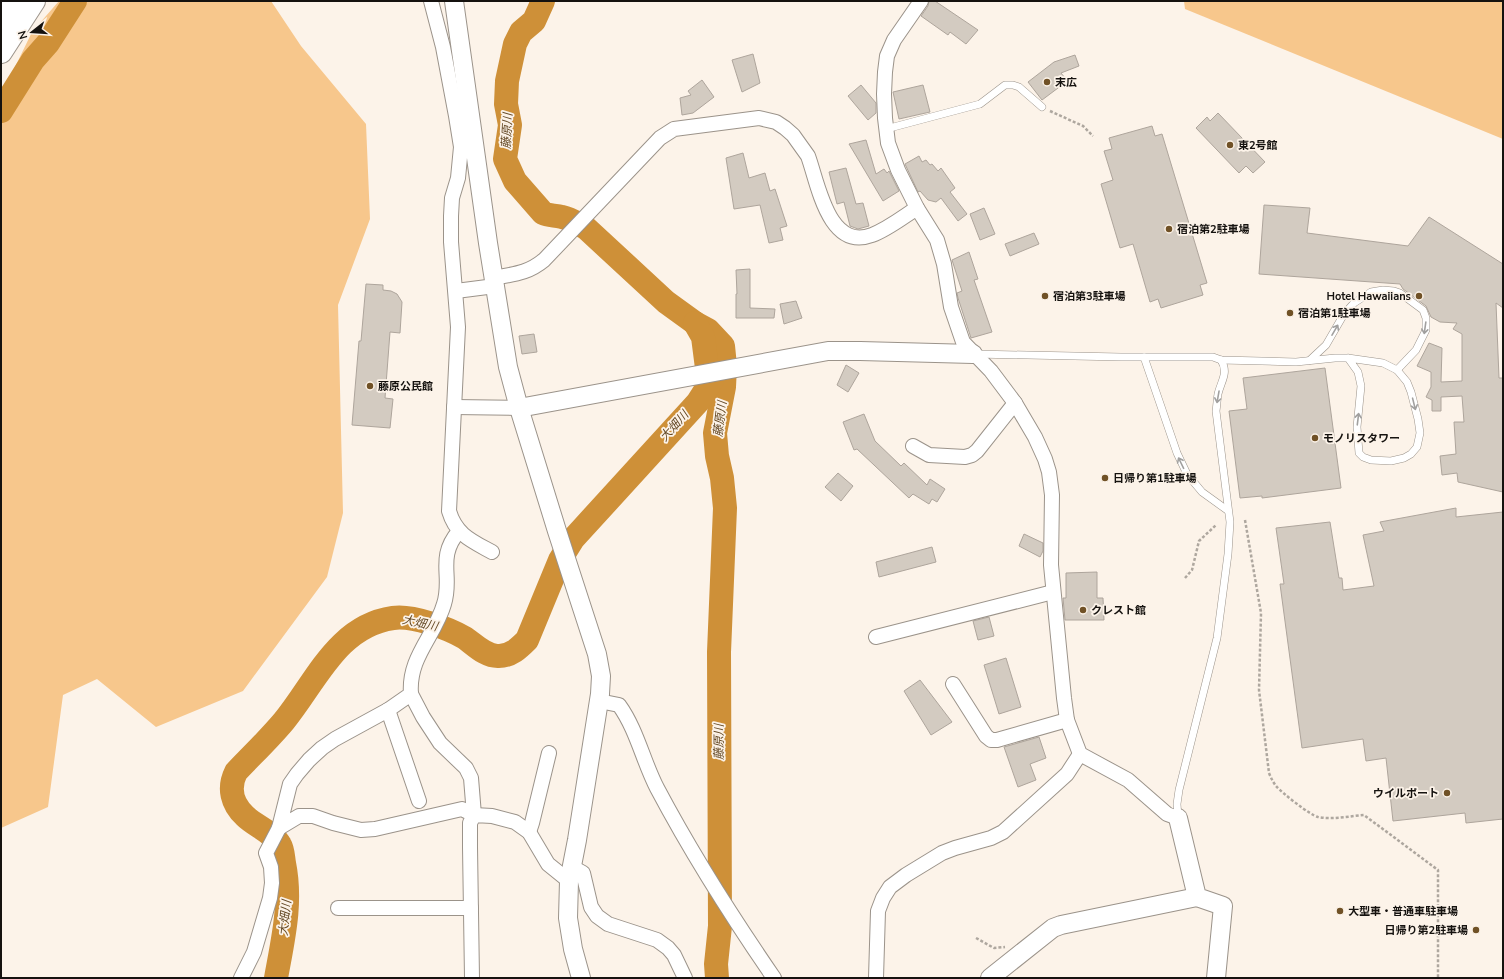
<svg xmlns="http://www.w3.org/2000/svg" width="1504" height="979" font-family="'Nunito Sans','Noto Sans JP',sans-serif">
<rect width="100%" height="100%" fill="#fcf3e9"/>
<g fill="#f7c78c">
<path d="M59,1h212l30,45 65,78 4,95 -32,86 5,208 -16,64 -84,114 -87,36 -59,-48 -34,16 -15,112 -47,21v-732l31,-64z"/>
<path d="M1184,1h319v138l-318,-130z"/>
</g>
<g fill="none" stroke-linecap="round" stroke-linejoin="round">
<g stroke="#ce9038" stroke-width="24">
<path d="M543,1l-9,20 -13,11 -6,12 -8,37 -1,23 4,21 -5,34 10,22 28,32c6,3 12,2 19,4 9,2 16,7 24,11l80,74 29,21 13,7 15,16 2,20 -1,21 -9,46 2,23 5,22 3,30 -6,144 1,274 -4,38 1,14"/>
<path d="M1,111l32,-51 15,-17 27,-42"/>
<path d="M276,978c7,-39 16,-75 8,-115 -1,-5 -1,-13 -4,-18 -7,-13 -25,-19 -35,-29 -13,-12 -17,-28 -9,-44 16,-17 33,-33 48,-51 32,-39 53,-95 109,-103 19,-3 55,10 72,20 10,7 21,19 34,18 12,0 20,-8 28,-16l33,-80 13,-21 125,-137 14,-22 -5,-12 -4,-31 -8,-14"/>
</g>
</g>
<g fill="#d3cbc1" stroke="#aea59c">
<path d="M929,1h6l43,29 -12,14 -16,-12 -2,3 -27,-19 7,-10z"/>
<path d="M753,54l7,29 -18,9 -10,-32z"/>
<path d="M1075,55l4,11 -18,7 4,5 -5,5 2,2 -20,15 -14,-18 26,-20z"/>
<path d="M702,80l12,17 -21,16 -11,2 -2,-17 11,-3 -3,-4z"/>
<path d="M861,85l15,18v10l-8,7 -20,-24z"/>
<path d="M923,85l7,27 -31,7 -6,-27z"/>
<path d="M1218,113l47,49 -12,11 -7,-7 -7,7 -43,-45 11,-11 3,4z"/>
<path d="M1152,126l3,10 7,-2 45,149 -7,2 3,10 -42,13 -3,-9 -8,3 -17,-58 -13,4 -19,-64 12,-4 -9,-29 8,-2 -3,-11z"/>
<path d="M866,140l10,34 8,-5 3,4 2,-2 10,20 -16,10 -34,-57z"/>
<path d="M743,153l6,25 16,-5 5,18 5,-2 12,37 -7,2 3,12 -14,3 -9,-38 -26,4 -8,-51z"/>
<path d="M919,156l3,6 4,-2 4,5 2,-1 6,7 3,-3 14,20 -5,4 17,22 -9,7 -17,-23 -5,4 -8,-2 -8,-9 -2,1 -13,-28z"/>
<path d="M846,168l10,36 7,-1 6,23 -11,3 -8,-3 -6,-24 -7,2 -8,-32z"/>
<path d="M1264,205l46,3 -3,25 101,13 21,-29 74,47v44l-7,-5 3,75h4v114l-45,-10 -1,-9 -15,2 -2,-19 16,-2 -2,-32h10l-2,-26 -21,1v14h-9v-11l-6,-3 5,-10v-15l-14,-6 12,-23 13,5 -1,34 21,-1v-47l-9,-5 4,-6 -17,-1 -9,-5 -5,-11 -23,-17 -3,-5 -141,-10z"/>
<path d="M984,208l11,26 -15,6 -10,-26z"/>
<path d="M1034,233l5,11 -29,12 -5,-12z"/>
<path d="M969,252l9,27 -4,1 18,52 -21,6 -13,-40 -1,-5 5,-2 -10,-31z"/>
<path d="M750,269v39l25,1 -1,9h-38v-24h1l-1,-24z"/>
<path d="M366,284l17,1v5l8,1 6,3 5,8 -2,31 -10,-1 -5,66 8,1 -3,29 -38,-3 7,-84h2z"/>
<path d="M796,301l6,17 -18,6 -4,-20z"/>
<path d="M534,334l3,18 -15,2 -3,-18z"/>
<path d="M846,365l13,8 -11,19 -11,-7z"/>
<path d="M1325,368l16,120 -79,10v-2l-22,2 -11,-87 18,-2 -4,-31z"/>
<path d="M864,414l11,27 26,25 3,-3 23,22 3,-6 15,10 -8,13 -5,-3 -3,5 -16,-10 -4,4 -52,-49 -3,1 -11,-28z"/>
<path d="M838,473l15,13 -12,15 -16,-14z"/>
<path d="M1456,508v9l47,-5v307l-37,4 -1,-10 -72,8 -7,-63 -20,3 -3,-22 -61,9 -22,-164h4l-8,-56 54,-6 9,56h3l1,12 31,-4 -11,-51 21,-4 -4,-9z"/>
<path d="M1024,534l19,9v8l-3,6 -21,-11z"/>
<path d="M932,547l4,15 -57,15 -3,-15z"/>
<path d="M1097,572v26h6l1,22h-39l-2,-22h3v-25z"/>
<path d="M989,617l5,19 -16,4 -5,-19z"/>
<path d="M1006,658l15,49 -22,7 -15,-49z"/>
<path d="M920,680l32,42 -21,13 -27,-44z"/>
<path d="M1039,737l7,21 -16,6 6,16 -18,7 -14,-40z"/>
</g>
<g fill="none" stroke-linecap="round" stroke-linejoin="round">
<g stroke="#9b938a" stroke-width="8">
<g id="service">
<path d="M886,129l94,-25 25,-19h8l6,2 23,20"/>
<path d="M975,354l146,3h92l8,3 75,2 39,-4h13l35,5 14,7 10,12 4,10 7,27 2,14 -3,14 -6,7 -7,4 -13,3 -20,-1 -8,-3 -4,-4 -2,-26 4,-41 -3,-14 -10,-14"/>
<path d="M1144,357l33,96 10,21 15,18 25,18"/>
<path d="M1310,360l16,-15 18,-31 10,-11 17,-11 12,-2 11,1 6,2 23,17 3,8v12l-10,20 -19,20"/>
<path d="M1178,818l-1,-14 2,-14 38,-152 11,-84 2,-32 -14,-111c1,-6 1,-12 2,-17 3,-13 11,-21 3,-34"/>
</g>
</g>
<g stroke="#9b938a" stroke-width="16">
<g id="minor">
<path d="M431,1l12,46 13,69 5,31 -3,31 -6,20 -1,18v26l7,85 -9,184c7,24 23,30 43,41"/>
<path d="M921,1l-27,39 -7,16 -2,16 -1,22 1,24 3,25 10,27 19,38 20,32 7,24 7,43 12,35 28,29 24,32 20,34 10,22 4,13 3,23 -1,70 13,133 3,22 13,34 48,26 39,34 11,4"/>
<path d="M493,278c20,-4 34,-4 51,-18l116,-122 14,-9 85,-11 17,4 9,6 8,7 15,21c10,27 20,95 64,79 16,-6 31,-18 45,-27"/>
<path d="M456,291l39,-5"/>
<path d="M454,407l65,1"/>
<path d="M913,446l16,9 36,2 7,-2 5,-4 38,-48"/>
<path d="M459,531c-23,27 -6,45 -15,73 -9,32 -36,53 -33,90l-23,16 -53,29 -13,9 -13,12 -12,14 -7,10 -11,44 20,-12h14l20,7 28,7 14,-1 87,-20 12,6"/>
<path d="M876,637l177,-45"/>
<path d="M953,684l33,52 5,4h6l70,-20"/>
<path d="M411,694l12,23 17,26 26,25 5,10 3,37"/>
<path d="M599,701l20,4c18,25 24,56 38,83 35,66 75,129 117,190"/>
<path d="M388,710l31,91"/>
<path d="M529,832l3,-9 17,-70"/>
<path d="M572,867l11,6 8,34 6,9 11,8 49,16 11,8 6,7 11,23"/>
<path d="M338,908h133"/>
<path d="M241,978l13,-26 16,-54 2,-15 -1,-16 -5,-14 13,-25"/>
<path d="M472,978l-2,-131v-24l4,-8 18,1 23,6 14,10 19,32 21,17"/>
<path d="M876,978l2,-67 5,-13 7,-11 16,-12 36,-22 13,-5 36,-10 12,-6 64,-58 13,-20"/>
</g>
</g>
<g stroke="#9b938a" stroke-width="20">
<g id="tertiary">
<path d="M454,1l34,242 20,124 11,41 38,123 40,123 4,22 -1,18 -23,146 -8,41 -1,37 5,31 8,29"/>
<path d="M519,408l309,-57h32l113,3"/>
<path d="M1178,818l19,79 26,9 -7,72"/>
<path d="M990,978l63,-50 8,-3 136,-28"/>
</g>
</g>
<g stroke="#9b938a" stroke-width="24">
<g id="primary">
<path d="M1,19l11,-18"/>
<path d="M1,52l33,-51"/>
</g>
</g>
<g stroke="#aea79f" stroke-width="2.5" stroke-dasharray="3 2" stroke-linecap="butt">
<path d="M1050,111l33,15 10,10"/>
<path d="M1245,520l16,93 -2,77 10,83c2,5 4,9 7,13 6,7 34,29 42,31 15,3 32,-1 46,-2l74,55v108"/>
<path d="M1185,578l7,-8 7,-29 17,-16"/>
<path d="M976,938l18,10 11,-1"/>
</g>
<use href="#service" stroke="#fff" stroke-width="7"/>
<use href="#minor" stroke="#fff" stroke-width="14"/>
<use href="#tertiary" stroke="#fff" stroke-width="18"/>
<use href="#primary" stroke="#fff" stroke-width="22"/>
</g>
<defs><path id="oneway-shaft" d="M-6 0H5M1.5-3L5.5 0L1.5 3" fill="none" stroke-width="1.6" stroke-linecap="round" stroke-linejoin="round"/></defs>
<g stroke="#a1a09f">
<use href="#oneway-shaft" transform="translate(1425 328) rotate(98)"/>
<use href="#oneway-shaft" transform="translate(1335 330) rotate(-60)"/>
<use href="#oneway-shaft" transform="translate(1218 397) rotate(100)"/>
<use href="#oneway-shaft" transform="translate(1414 404) rotate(76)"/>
<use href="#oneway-shaft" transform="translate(1358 419) rotate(-83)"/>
<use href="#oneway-shaft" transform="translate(1181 463) rotate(-116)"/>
</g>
<g fill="#705126" stroke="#fcf3e9" stroke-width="1.5">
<circle cx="1047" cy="82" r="4"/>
<circle cx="1230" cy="145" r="4"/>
<circle cx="1169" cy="229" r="4"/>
<circle cx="1045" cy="296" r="4"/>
<circle cx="1419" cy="296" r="4"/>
<circle cx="1290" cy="313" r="4"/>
<circle cx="370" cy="386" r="4"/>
<circle cx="1315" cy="438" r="4"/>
<circle cx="1105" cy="478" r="4"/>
<circle cx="1083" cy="610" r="4"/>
<circle cx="1447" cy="793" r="4"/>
<circle cx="1340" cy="911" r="4"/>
<circle cx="1476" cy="930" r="4"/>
</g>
<g text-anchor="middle" stroke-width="3.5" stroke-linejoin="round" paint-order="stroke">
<g font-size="11" font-weight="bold" fill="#15120f" stroke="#fcf3e9" text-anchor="start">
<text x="1055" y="86">末広</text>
<text x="1238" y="149">東2号館</text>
<text x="1177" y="233">宿泊第2駐車場</text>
<text x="1053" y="300">宿泊第3駐車場</text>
<text x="1411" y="300" text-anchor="end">Hotel Hawaiians</text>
<text x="1298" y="317">宿泊第1駐車場</text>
<text x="378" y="390">藤原公民館</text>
<text x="1323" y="442">モノリスタワー</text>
<text x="1113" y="482">日帰り第1駐車場</text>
<text x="1091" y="614">クレスト館</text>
<text x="1439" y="797" text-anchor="end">ウイルポート</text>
<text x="1348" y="915">大型車・普通車駐車場</text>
<text x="1468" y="934" text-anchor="end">日帰り第2駐車場</text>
</g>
<g font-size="12" font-style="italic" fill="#654a27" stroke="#fcf3e9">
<text transform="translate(507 131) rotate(-87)" y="4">藤原川</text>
<text transform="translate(720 419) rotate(-83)" y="4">藤原川</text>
<text transform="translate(674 426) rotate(-48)" y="4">大畑川</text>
<text transform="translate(420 623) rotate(12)" y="4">大畑川</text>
<text transform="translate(719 742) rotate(-90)" y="4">藤原川</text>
<text transform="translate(285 918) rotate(-84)" y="4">大畑川</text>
</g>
</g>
<rect width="1504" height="979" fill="none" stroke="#15120f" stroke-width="4"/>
<g transform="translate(32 32) rotate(253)" stroke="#fcf3e9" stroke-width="3" paint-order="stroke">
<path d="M0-3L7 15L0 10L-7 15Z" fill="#15120f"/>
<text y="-6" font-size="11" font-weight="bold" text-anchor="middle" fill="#15120f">N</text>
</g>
</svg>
